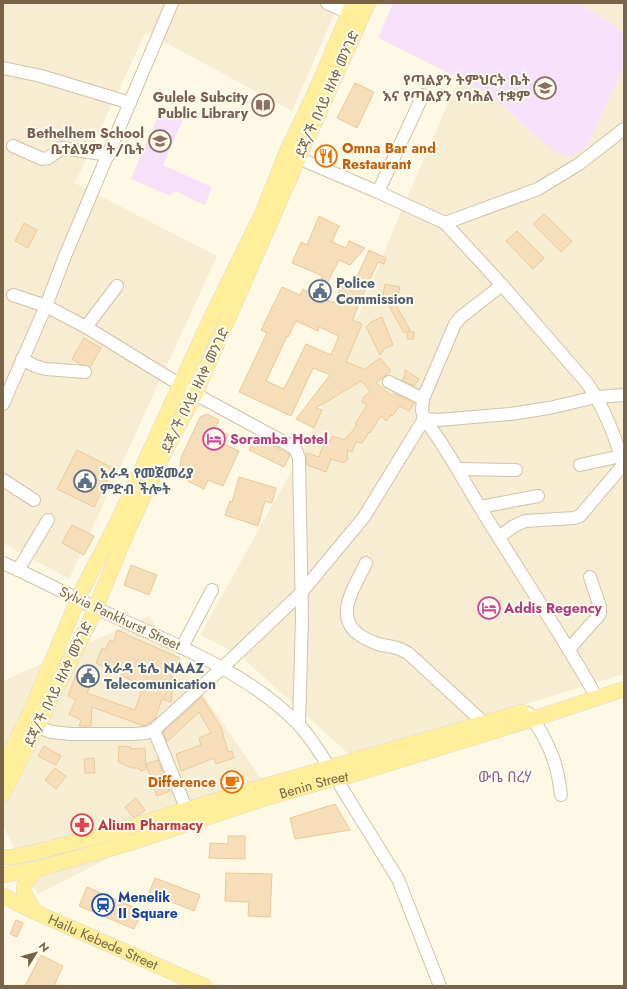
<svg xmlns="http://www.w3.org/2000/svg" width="627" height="989" font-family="Jost,'Noto Sans Ethiopic',sans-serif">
<rect width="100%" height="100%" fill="#fef9e5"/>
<g fill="#f6edd2">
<path d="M3,3h336l-47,108 -146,-79 -71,151 142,73 -148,323 -66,-36z"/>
<path d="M578,3h46v32l-12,-12z"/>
<path d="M624,66v608l-272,83 -115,-104 -37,-18 106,-190 93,-229 60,-138 34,19 31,29 64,19z"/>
<path d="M149,616l113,164 -224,114 -35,-68v-145z"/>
</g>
<g fill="#f7e1fa">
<path d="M393,3h185l34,20 12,12v31l-36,79 -16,12 -16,-5 -32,-26 -31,-29 -34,-19 -81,-40z"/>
<path d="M162,107l22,10 -21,48 49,22 -7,18 -30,-14 -5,5 -39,-17z"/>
</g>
<g fill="#f6deba" stroke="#eac999" fill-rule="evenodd">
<path d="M355,83l19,9 -17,36 -20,-10z"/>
<path d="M544,214l28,27 -11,11 -28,-28z"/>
<path d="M319,216l20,10 -7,16 14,6 3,-7 16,7 -15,17 -11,-5 -19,37 14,6 8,-19 10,4 17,-38 17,8 -2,6 -6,-2 -21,47 -4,11 9,4 -16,38 15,6h1l2,2 16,-12 11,13 -15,12 16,13 2,-3 20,10 -5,8 -9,-5 -8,10 -1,-1 -5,6 -5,-5 -11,17 -1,-1 -7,11 -6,-1 -4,10 -5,-2 1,9 -4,4 -13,-4 -5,13 -19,-7 -1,-9 1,-3 12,4 2,-6 3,-6 3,1 6,-10 12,4 12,-15 -2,-1 12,-19 -5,-3 2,-5 6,-6 -9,-10 -45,27 6,2 -8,18 -18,-9 34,-44 -17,-7 -22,48 -52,-24 28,-59 -6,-3 21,-43 18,8 3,-6 11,5 9,-18 -31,-13 9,-21 6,3zM296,321l22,10 1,-4 20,9 -8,19 -25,-11 -22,45 -18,-8 21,-45 1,1z"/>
<path d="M24,223l13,7 -9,18 -13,-7z"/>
<path d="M517,231l27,27 -11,11 -27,-28z"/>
<path d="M385,284l15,3 -4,18 14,25 -2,1 6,1v7h-7v-8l-3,2 -21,-38z"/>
<path d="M382,317l11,28 -8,3 -5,7 -14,-28 5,-5z"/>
<path d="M84,338l17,10 -11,19 -10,-3 -8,-5z"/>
<path d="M405,370l14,9 -5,7 -12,-6 3,-5z"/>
<path d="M207,414l12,6 -4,9 13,6 -4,9 15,7 -16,35 -15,-6 -4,9 -16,-8 4,-8 -12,-5 1,-10 19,-41z"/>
<path d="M256,435l34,20 -6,12 -35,-17z"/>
<path d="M77,450l36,18 -19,39 -37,-18z"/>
<path d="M239,477l37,11 -4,15 -7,-2 -7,25 -33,-11 5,-14 2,1z"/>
<path d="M72,525l22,11 -10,19 -22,-12z"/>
<path d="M131,565l26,10 -8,20 -25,-10z"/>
<path d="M117,630l8,3v1l55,24 -10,23 3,1 -2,20 -9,-3 -7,20 -5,4 -6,3 -52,-19 -1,19h-12l2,-6 -12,-6 7,-14 -8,-4 8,-21 11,4 -2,5 5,2 -3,7 48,17 8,-24 -47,-23 6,-15 3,2 5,-10 4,2z"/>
<path d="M202,697l19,30 7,25 4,-1 2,7 -18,6 -2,-6 -33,13 -5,-17 25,-9 -2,-7 12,-5 -12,-21 -32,30 -4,-10z"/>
<path d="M44,746l17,10 -5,9 -18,-9z"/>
<path d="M119,746l12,1 -1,2 15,-1 1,21 -5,2 -3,-3h-6l-14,-6z"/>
<path d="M94,758l1,15h-10l-1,-14z"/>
<path d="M158,760l12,31 -13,5 -11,-32z"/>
<path d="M55,768l11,8 -10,13 -11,-9z"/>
<path d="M136,798l9,12 -6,5 -6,2 -8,-10z"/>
<path d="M335,804l15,26 -55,9 -5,-21z"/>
<path d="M228,836h17v23l-36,-1 1,-15 18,1z"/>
<path d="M226,873l46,1 -2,43 -22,-1 1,-14 -24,-1z"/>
<path d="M155,878l45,17 -6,16 -45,-18z"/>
<path d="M87,887l55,24 -8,18 -55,-23z"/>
<path d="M16,920l7,3 -6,14 -7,-3z"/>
<path d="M41,955l22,11 -9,20h-29z"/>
</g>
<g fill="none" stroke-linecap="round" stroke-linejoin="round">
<g stroke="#d0c3a9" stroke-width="14">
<g id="minor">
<path d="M327,3l22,10"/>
<path d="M3,68l38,8 89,27"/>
<path d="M13,146l27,12 3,1 5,-1 14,-10 47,7"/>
<path d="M291,155l87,37 67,31 57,62 85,98c18,26 29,55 37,84"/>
<path d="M378,192l45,-97"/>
<path d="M445,223l93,-34 41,-25 45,-35"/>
<path d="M502,285l-41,32 -6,7 -32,75 -1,11 2,9c23,28 38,60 57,90 37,60 76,119 111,180"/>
<path d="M13,295l33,11 40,21 109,67 96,52 5,4 3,8 3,160 -3,106"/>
<path d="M86,327l31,-41"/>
<path d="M22,359l13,7 11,3 39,3"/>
<path d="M389,382l34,17"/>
<path d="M3,404l43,-98 19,-50 107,-253"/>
<path d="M424,419l14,1 72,-6 39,-6 47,-11 28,-2"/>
<path d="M580,465l41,-9"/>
<path d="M459,469l57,1"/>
<path d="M3,480l31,20"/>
<path d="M480,507l58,-11"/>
<path d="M499,537l15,-11 11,-5 49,-3 6,-2 43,-51"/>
<path d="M3,563c34,15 67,33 101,49 65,30 145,60 195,113 9,9 16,20 23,31l76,123 42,107"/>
<path d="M366,563c-17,34 -38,64 12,81 6,2 13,2 19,4 3,1 7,3 11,5l76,70 3,5"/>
<path d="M18,570l30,-50"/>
<path d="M182,647l30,-57"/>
<path d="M569,649l31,-35v-7l-10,-30"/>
<path d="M528,713c6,7 10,14 14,21 12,22 16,36 19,61"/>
<path d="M37,727l15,5 19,2h63l12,-1 8,-3"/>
<path d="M187,810l-33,-80 68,-62 79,-75 63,-76 60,-98"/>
</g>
</g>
<g stroke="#dfdad3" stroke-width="16">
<g id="major">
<path d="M3,766l24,-46 55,-130 35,-67 93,-203 53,-108 23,-58 33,-70 34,-81"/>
<path d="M3,794l87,-173 38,-91 33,-71 34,-65 104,-237 69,-154"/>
<path d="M3,857h10l23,-5 77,-20 152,-46 257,-74"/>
<path id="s1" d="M3,875l34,-6 93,-26 139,-46 66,-19 13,-2 185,-57 91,-30"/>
<path id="s2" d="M3,896l32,16 169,74"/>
<path d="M35,912c-13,-22 -17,-23 2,-43"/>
</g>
</g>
<use href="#minor" stroke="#fff" stroke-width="12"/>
<use href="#major" stroke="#ffef9b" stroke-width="15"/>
</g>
<defs>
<g id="school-ring" transform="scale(1.15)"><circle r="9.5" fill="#fffced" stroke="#8d6e63" stroke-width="1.5"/><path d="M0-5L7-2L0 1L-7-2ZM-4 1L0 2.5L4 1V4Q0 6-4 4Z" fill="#8d6e63"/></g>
<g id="library-ring" transform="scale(1.15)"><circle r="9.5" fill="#fffced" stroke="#8d6e63" stroke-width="1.5"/><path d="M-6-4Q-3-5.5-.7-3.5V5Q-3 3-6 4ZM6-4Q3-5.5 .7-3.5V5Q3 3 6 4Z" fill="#8d6e63"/></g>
<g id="restaurant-ring" transform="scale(1.15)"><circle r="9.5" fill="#fffced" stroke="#e8710a" stroke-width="1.5"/><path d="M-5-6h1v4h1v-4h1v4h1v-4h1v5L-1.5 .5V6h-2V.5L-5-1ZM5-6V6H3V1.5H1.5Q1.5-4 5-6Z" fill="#e8710a"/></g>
<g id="civic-ring" transform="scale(1.15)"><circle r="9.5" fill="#fffced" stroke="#5c6f8a" stroke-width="1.5"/><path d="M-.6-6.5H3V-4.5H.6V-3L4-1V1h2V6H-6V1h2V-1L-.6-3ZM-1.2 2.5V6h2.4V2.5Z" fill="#5c6f8a"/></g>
<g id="hotel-ring" transform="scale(1.15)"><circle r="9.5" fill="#fffced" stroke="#d1479c" stroke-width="1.5"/><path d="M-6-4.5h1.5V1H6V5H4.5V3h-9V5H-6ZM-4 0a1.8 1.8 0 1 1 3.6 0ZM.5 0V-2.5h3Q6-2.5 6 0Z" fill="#d1479c"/></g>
<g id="cafe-ring" transform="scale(1.15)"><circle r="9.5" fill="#fffced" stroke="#e8710a" stroke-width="1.5"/><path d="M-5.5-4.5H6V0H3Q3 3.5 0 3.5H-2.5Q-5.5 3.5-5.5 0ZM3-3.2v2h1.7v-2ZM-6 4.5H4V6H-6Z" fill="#e8710a"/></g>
<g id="pharmacy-ring" transform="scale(1.15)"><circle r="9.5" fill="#fffced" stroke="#e0444e" stroke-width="1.5"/><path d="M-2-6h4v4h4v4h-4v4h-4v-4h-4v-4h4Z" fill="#e0444e"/></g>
<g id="station-ring" transform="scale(1.15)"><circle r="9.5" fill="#fffced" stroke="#1a4fb4" stroke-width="1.5"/><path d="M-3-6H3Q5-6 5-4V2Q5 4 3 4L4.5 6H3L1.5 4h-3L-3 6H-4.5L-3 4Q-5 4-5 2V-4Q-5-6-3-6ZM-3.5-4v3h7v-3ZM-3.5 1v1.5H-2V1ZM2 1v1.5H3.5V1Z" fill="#1a4fb4"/></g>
</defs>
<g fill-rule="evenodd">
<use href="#school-ring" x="545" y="88"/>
<use href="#library-ring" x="263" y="105"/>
<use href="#school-ring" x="160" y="141"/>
<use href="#restaurant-ring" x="326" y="156"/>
<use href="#civic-ring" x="320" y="291"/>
<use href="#hotel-ring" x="214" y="439"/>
<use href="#civic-ring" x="85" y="481"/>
<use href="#hotel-ring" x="489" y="608"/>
<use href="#civic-ring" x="88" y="676"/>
<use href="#cafe-ring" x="232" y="782"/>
<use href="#pharmacy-ring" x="82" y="825"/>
<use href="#station-ring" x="103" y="905"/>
</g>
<g text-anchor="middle" stroke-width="4" stroke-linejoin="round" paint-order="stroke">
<g font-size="14" font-weight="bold" fill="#785e54" stroke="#fffced" text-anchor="end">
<text x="530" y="85">የጣልያን ትምህርት ቤት<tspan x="530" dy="16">እና የጣልያን የባሕል ተቋም</tspan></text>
<text x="248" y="102">Gulele Subcity<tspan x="248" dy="16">Public Library</tspan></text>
<text x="144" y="138">Bethelhem School<tspan x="144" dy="16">ቤተልሄም ት/ቤት</tspan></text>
</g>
<g font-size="14" fill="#796447" stroke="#fffced">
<text transform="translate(327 94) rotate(-66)" y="5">ደጃ/ች በላይ ዘለቀ መንገድ</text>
<text transform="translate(195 390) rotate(-64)" y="5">ደጃ/ች በላይ ዘለቀ መንገድ</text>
<text transform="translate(120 618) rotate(25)" y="5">Sylvia Pankhurst Street</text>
<text transform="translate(58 684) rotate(-64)" y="5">ደጃ/ች በላይ ዘለቀ መንገድ</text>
<text dy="5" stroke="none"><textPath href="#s1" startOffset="324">Benin Street</textPath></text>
<text dy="5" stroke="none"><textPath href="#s2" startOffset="110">Hailu Kebede Street</textPath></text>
</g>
<g font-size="14" font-weight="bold" fill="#c56008" stroke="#fffced" text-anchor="start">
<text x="342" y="153">Omna Bar and<tspan x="342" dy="16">Restaurant</tspan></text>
<text x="216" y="787" text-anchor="end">Difference</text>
</g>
<g font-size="14" font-weight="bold" fill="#4e5e75" stroke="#fffced" text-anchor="start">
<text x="336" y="288">Police<tspan x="336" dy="16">Commission</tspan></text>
<text x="100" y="478">አራዳ የመጀመሪያ<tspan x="100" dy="16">ምድብ ችሎት</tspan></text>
<text x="104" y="673">አራዳ ቴሌ NAAZ<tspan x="104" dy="16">Telecomunication</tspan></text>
</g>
<g font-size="14" font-weight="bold" fill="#b23c85" stroke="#fffced" text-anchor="start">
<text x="230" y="444">Soramba Hotel</text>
<text x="504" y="613">Addis Regency</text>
</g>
<g font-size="14" font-weight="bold" fill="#be3a42" stroke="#fffced" text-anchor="start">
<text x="98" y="830">Alium Pharmacy</text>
</g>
<g font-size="14" font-weight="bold" fill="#164399" stroke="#fffced" text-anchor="start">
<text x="118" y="902">Menelik<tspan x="118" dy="16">II Square</tspan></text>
</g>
<g font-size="15" fill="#8f5f96" stroke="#fffced">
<text x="505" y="782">ውቤ በረሃ</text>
</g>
</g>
<rect width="627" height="989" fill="none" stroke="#796447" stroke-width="8"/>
<g transform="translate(36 953) rotate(53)" stroke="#fffced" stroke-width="3" paint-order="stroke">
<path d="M0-3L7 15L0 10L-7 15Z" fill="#796447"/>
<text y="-6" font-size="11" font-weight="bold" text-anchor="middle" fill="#796447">N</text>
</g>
</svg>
